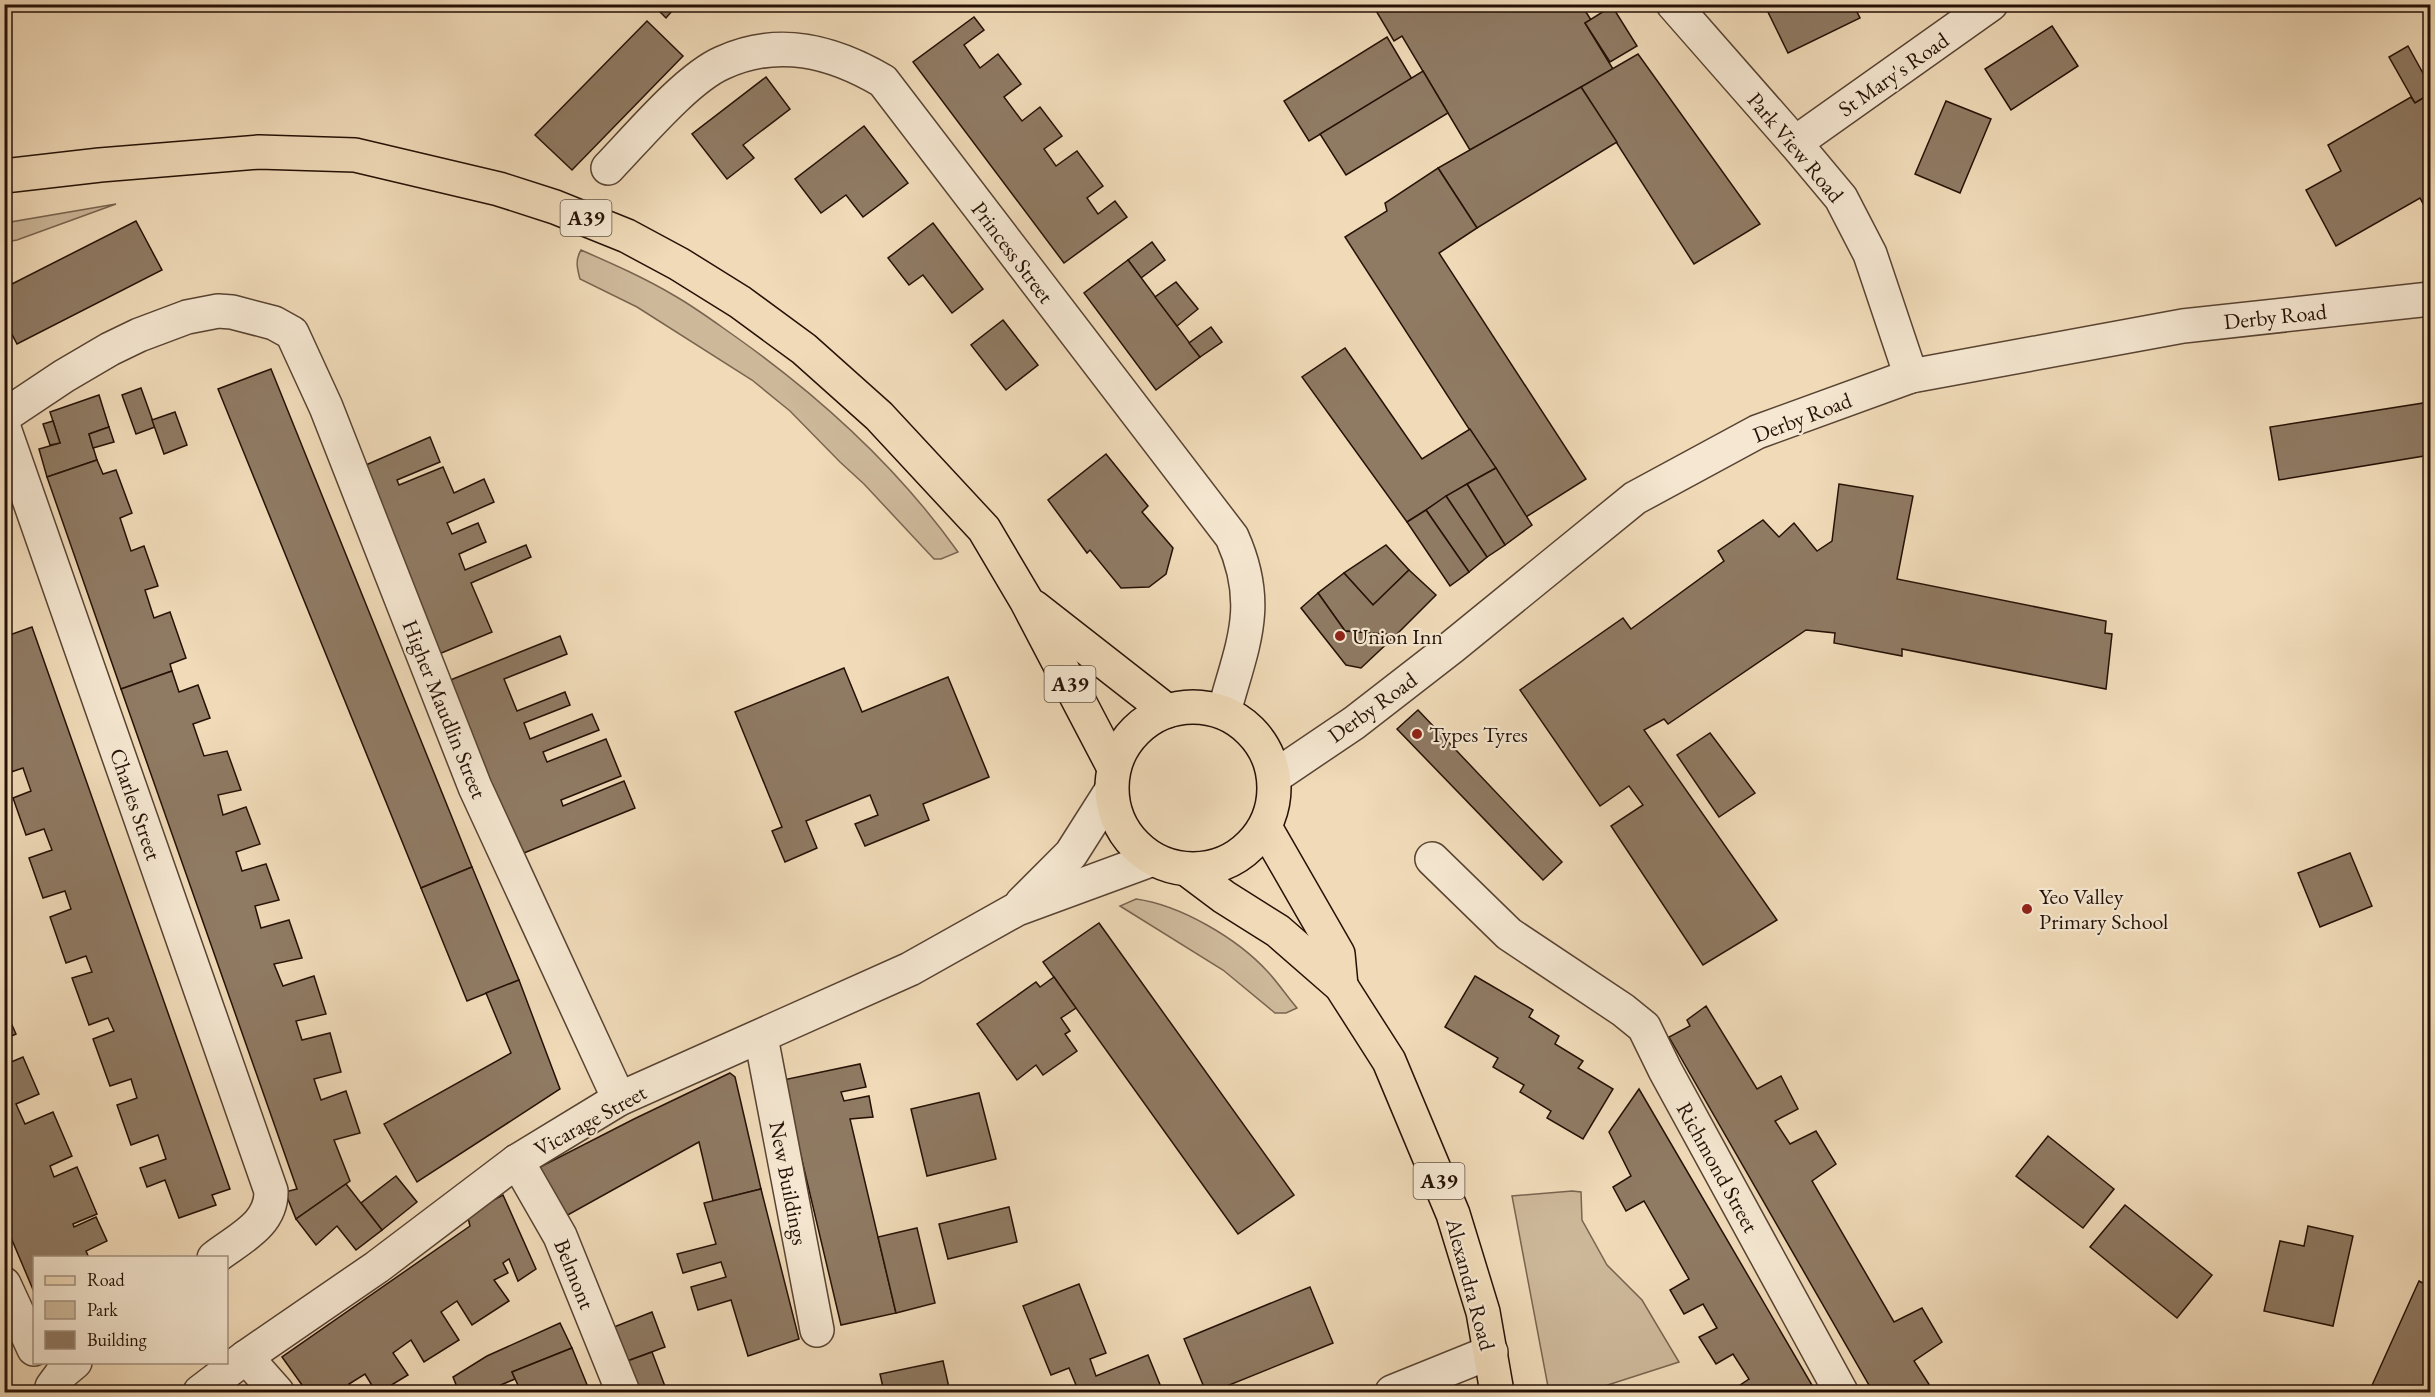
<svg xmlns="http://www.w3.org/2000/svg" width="2435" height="1397" font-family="'EB Garamond',serif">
<rect width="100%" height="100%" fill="#f0dab8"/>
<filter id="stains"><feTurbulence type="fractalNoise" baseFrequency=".00333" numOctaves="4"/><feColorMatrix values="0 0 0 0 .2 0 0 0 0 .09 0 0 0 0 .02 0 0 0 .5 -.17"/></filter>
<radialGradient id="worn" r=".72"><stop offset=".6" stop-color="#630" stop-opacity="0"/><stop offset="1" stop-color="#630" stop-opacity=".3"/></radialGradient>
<g fill="#cdb89a" stroke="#796450" stroke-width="1.5">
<path d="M116,204l-99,36 -12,2v-19z"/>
<path d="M581,250c32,14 64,28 94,46 21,12 41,27 61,41 83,59 163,132 222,215l-17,7h-7l-70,-75 -24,-22 -50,-51 -38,-31 -115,-73 -57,-28c-3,-11 -5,-19 1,-29z"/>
<path d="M1136,899c44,6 101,39 132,73 10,11 19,24 29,36l-11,5h-11l-52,-43 -103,-64z"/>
<path d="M1572,1191l9,1 1,28 25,45 35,35 37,62 -93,30h-37l-37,-196z"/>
</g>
<g fill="#8f7a63" stroke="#251106" stroke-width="1.5">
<path d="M4,4h13l1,3 -14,5z"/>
<path d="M652,4h26l-12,14z"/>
<path d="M1372,4h209l10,16 -6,3 28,46 -143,81 -68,-114 -8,5z"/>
<path d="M1779,4h74l7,14 -72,35 -21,-43z"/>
<path d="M1612,6l25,40 -27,16 -25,-39z"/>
<path d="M974,17l10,13 -20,15 16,23 18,-14 23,30 -17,13 18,24 18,-14 22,29 -18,13 12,17 21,-15 26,35 -16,12 11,16 17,-13 12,16 -63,46 -151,-201z"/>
<path d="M647,21l36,35 -111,114 -37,-35z"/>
<path d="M2052,26l26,40 -67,44 -26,-41z"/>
<path d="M1387,37l25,42 -103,62 -25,-40z"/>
<path d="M2408,46l22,40v8l-15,9 -26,-46z"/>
<path d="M1638,54l122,170 -66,40 -113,-177z"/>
<path d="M1423,71l25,42 -102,62 -26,-41z"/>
<path d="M766,77l24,32 -47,36 11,13 -27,21 -35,-45z"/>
<path d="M1581,87l36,55 -140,86 -39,-60z"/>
<path d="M2430,94v123l-10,-19 -84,48 -30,-56 35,-19 -13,-26 83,-48 4,6z"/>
<path d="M1946,101l45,18 -31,74 -45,-19z"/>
<path d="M864,126l44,57 -45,34 -17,-22 -25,18 -26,-34z"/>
<path d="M1438,168l39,60 -38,25 147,226 -60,38 -181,-280 42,-26 -2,-8z"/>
<path d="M136,221l26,49 -145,74 -13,-25v-31z"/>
<path d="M933,223l50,66 -31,24 -29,-38 -14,10 -21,-27z"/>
<path d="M1152,242l13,18 -24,18 -13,-18z"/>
<path d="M1128,260l72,97 -44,33 -72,-97z"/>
<path d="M1176,282l22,27 -21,17 -22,-29z"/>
<path d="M1003,320l35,45 -32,25 -35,-45z"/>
<path d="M1211,327l11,15 -22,15 -11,-14z"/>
<path d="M1345,348l77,111 48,-30 26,39 -29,16 -60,38 -105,-145z"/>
<path d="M271,369l201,498 -51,21 -203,-499z"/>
<path d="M141,388l14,39 -19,7 -14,-39z"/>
<path d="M99,395l10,32 -20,7 8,26 -50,17 -8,-28 21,-6 -10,-31z"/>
<path d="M2430,402v53l-151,25 -9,-53z"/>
<path d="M175,412l12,33 -23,9 -12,-34z"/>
<path d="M53,421l7,22 -10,2 -7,-21z"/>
<path d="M109,427l5,15 -21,6 -4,-14z"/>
<path d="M430,437l10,25 -43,18 2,5 44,-18 11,26 30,-14 10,23 -47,21 5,11 26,-11 8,19 -27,12 6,16 61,-25 5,12 -60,26 21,49 -53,22 -80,-186z"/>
<path d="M1106,454l42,52 -6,6 31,36 -7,26 -17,13 -28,1 -31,-38 -3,3 -39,-53z"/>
<path d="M97,460l6,14 13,-4 16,43 -12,5 11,33 13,-5 14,40 -13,4 9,28 16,-6 16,46 -16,6 2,7 -51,18 -74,-212z"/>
<path d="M1496,468l36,57 -27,20 -38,-61z"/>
<path d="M1467,484l38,61 -18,12 -41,-61z"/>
<path d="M1839,484l74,12 -16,83 209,42 -1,12 7,1 -6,55 -204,-40v7l-68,-13 1,-10 -29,-3 -138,94 -4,-5 -20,11 133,190 -74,45 -92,-139 32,-21 -14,-19 -29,20 -80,-116 103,-72 8,11 93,-68 -6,-10 45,-31 16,17 15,-14 23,28 15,-10z"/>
<path d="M1446,496l41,61 -18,15 -43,-62z"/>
<path d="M1426,510l43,62 -19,14 -43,-64z"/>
<path d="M1386,545l23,25 -36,35 -29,-32z"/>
<path d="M1409,570l27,25 -40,40 -51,-4 -27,-38 26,-20 29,32z"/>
<path d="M1318,593l27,38 51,4 -35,33 -15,-3 -45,-57z"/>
<path d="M32,627l198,562 -18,6 4,10 -37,13 -14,-38 -18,7 -7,-19 26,-9 -8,-24 -27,10 -14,-40 20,-7 -6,-19 -21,7 -17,-47 21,-8 -6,-13 -19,7 -17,-47 20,-6 -6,-16 -20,7 -16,-46 21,-8 -6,-18 -22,7 -14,-40 23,-8 -8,-21 -18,6 -13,-37 18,-7 -8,-23 -18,6 -1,-2v-40l6,-2 -6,-19v-74z"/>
<path d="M560,636l7,18 -63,25 13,32 48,-19 5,13 -46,18 6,16 62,-25 7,16 -56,22 4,10 59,-23 15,37 -60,24 2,6 61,-25 11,27 -116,47 -71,-174z"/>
<path d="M844,668l18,44 86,-35 41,100 -66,27 6,16 -64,26 -10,-22 23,-9 -8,-20 -64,26 11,27 -32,14 -13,-31 10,-4 -47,-115z"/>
<path d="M172,671l7,21 19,-7 12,33 -17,6 11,32 23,-5 14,39 -23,5 5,20 23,-8 14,37 -24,8 6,19 24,-7 13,36 -24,6 6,22 28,-8 13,38 -28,6 9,22 31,-10 12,38 -30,7 6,19 28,-7 11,39 -27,7 7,21 25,-9 14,42 -26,7 16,41 -54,38 -11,-27 12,-3 -176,-500z"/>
<path d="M1418,710l144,152 -19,18 -146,-151z"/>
<path d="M1710,733l45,60 -36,24 -42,-62z"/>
<path d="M2350,853l22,53 -52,21 -22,-54z"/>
<path d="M472,867l47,113 -52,21 -46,-113z"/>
<path d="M1099,923l195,272 -56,39 -195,-272z"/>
<path d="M1475,976l58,34 -4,7 30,19 -4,8 28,17 -5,7 35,21 -30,50 -36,-21 4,-7 -31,-19 4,-7 -31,-18 5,-9 -53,-31z"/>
<path d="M1054,977l22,31 -15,10 9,13 -5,3 12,17 -34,24 -7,-10 -19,15 -40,-56 59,-42 4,5z"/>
<path d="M519,980l41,109 -143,93 -33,-58 127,-71 -25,-60z"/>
<path d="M1706,1006l51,83 24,-13 17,33 -23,12 15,23 26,-13 20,33 -24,17 82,141 28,-14 20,34 -28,19 20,31h-61l-204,-355 21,-11 -3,-6z"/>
<path d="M4,1007l12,27 -12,5z"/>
<path d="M23,1057l16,37 -23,10 9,20 28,-12 19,44 -22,10 4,11 23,-10 20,47 -24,10 1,3 22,-10 11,24 -21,10 3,7h-55v34l-30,-71v-156z"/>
<path d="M860,1064l6,23 -25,5 3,9 25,-5 4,21 -23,2 46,194 -55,12 -58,-245z"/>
<path d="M730,1073l5,4 26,112 -48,12 -14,-59 -133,74 -26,-49 94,-48z"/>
<path d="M1639,1089l177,303h-84l-1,-1 18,-12 -16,-25 -17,10 -17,-27 18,-9 -14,-24 -19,10 -14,-24 19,-11 -45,-78 -18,10 -13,-24 18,-11 -22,-44z"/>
<path d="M979,1093l17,66 -69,17 -16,-67z"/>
<path d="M2048,1136l66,53 -31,39 -67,-52z"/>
<path d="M396,1176l21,26 -35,28 -21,-27z"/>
<path d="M346,1184l36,46 -26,20 -19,-24 -21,19 -20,-26z"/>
<path d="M761,1189l38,150 -51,17 -17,-56 -33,10 -7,-23 35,-10 -5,-15 -38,11 -6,-19 39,-10 -12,-41z"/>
<path d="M503,1195l33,74 -18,12 -9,-22 -6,4 5,10 -14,7 15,21 -37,24 -15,-24 -16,11 18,28 -35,22 -13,-22 -18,13 15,22 -28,17h-4l-11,-18 -16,10 6,8h-48l-25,-35 188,-131 -3,-12z"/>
<path d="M2125,1205l87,70 -35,43 -87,-71z"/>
<path d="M1009,1207l8,35 -69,17 -9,-35z"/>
<path d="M2308,1226l45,10 -20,90 -69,-15 16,-70 24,5z"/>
<path d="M917,1228l18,75 -39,10 -18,-76z"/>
<path d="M2419,1281l11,6v91l-6,14h-55z"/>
<path d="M1079,1284l27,69 -16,6 6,17 52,-21 15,37h-106l19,-7 -7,-17 -18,7 -28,-69z"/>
<path d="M1310,1287l23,56 -121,49h-6l-22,-53z"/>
<path d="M652,1312l13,35 -43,16 -13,-34z"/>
<path d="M560,1323l12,25 -60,24 3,7 -31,13h-25l-6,-15 34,-21z"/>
<path d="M572,1348l18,44h-69l-9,-20z"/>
<path d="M652,1352l14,37 -9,3h-23l-12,-29z"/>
<path d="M943,1361l7,31h-66l-4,-18z"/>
</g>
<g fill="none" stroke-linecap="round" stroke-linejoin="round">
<g stroke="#584332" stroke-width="36">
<g id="minor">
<path d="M1673,4l122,139 46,55 29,56 41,122"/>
<path d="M1795,143l196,-139"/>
<path d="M608,168c29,-30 78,-89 114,-105 56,-26 110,-12 161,18l349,456c31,69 10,108 -8,175"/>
<path d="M4,416l60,-40 46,-27 29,-14 48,-18 31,-6 14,1 42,11 18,10 34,74 149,380 144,312"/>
<path d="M4,428l267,763c1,34 -33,48 -57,67"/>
<path d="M1274,777l80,-54 98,-76 183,-149 122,-66 154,-56 272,-50 247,-27"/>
<path d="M1432,859l77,75 114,76 21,17 21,43 176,322"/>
<path d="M1022,903l49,-49 40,-63"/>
<path d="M761,1037l56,293"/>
<path d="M517,1161l43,75 63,156"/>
<path d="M4,1284l30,65"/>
<path d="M246,1357l31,35"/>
<path d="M52,1387l11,-15 12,-10"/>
<path d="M200,1392l46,-35 131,-90 140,-106 102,-62 291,-130 107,-60 136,-50"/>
<path d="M1392,1392l99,-40"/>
</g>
</g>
<g stroke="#251106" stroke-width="36">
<g id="primary">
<path d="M4,176l96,-11 159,-13 96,3 144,34 56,18 72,29 52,28 61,38 64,47 75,67 105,113 42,71 88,168"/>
<path d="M1034,607l133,104"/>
<circle cx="1193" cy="788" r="81"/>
<path d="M1265,827l73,127 3,32"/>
<path d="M1188,870l36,27 54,34 63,55 48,75 64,153 30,98 14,80"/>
</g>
</g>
<use href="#minor" stroke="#f5e7d1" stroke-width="33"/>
<use href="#primary" stroke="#f0dab8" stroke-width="33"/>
</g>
<g fill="#8f2418" stroke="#f5e7d1" stroke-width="2">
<circle cx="1340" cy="636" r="6"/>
<circle cx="1417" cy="734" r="6"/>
<circle cx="2027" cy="909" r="6"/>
</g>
<g text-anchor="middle" stroke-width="4.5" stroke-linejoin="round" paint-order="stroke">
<g fill="#f5e7d1" stroke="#635143" stroke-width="1.5">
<rect x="560.5" y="200" width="51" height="36" rx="4.5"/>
<rect x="1044.5" y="666" width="51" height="36" rx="4.5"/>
<rect x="1413.5" y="1163" width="51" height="36" rx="4.5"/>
</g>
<g font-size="21" font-weight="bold" fill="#251106">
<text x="586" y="225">A39</text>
<text x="1070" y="691">A39</text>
<text x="1439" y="1188">A39</text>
</g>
<g font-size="22" fill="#251106" stroke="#f5e7d1">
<text transform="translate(1893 74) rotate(-35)" y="8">St Mary's Road</text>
<text transform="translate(1796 147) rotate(50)" y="8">Park View Road</text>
<text transform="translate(1013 252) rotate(53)" y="8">Princess Street</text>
<text transform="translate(2275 316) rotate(-6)" y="8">Derby Road</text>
<text transform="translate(1802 417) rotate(-21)" y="8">Derby Road</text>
<text transform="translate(1372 707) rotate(-36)" y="8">Derby Road</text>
<text transform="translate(445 709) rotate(68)" y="8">Higher Maudlin Street</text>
<text transform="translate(136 804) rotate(71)" y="8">Charles Street</text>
<text transform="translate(590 1120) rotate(-29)" y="8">Vicarage Street</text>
<text transform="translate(1718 1167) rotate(61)" y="8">Richmond Street</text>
<text transform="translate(789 1183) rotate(79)" y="8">New Buildings</text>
<text transform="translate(575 1274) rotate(68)" y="8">Belmont</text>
<text transform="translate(1471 1284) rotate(75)" y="8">Alexandra Road</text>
</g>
<g font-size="22" fill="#251106" stroke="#f5e7d1" text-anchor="start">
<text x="1352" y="644">Union Inn</text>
<text x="1429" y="742">Types Tyres</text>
<text x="2039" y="904">Yeo Valley<tspan x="2039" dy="25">Primary School</tspan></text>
</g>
</g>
<rect width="2435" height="1397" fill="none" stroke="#f0dab8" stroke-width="24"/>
<rect x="6" y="6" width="2423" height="1385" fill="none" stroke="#251106" stroke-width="3"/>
<rect x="12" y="12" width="2411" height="1373" fill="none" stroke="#251106" stroke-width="1.5"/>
<rect x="33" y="1256" width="195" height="108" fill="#f5e7d1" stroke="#a29180" stroke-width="1.5"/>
<rect x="45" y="1276" width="30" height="9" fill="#f0dab8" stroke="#a29180" stroke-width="1.5"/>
<text x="87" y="1286" font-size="18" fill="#251106">Road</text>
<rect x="45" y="1301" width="30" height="18" fill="#cdb89a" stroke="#a29180" stroke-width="1.5"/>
<text x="87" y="1316" font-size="18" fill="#251106">Park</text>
<rect x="45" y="1331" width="30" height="18" fill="#8f7a63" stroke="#a29180" stroke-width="1.5"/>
<text x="87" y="1346" font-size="18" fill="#251106">Building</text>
<rect width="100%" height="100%" filter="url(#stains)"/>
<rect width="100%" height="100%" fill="url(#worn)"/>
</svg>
